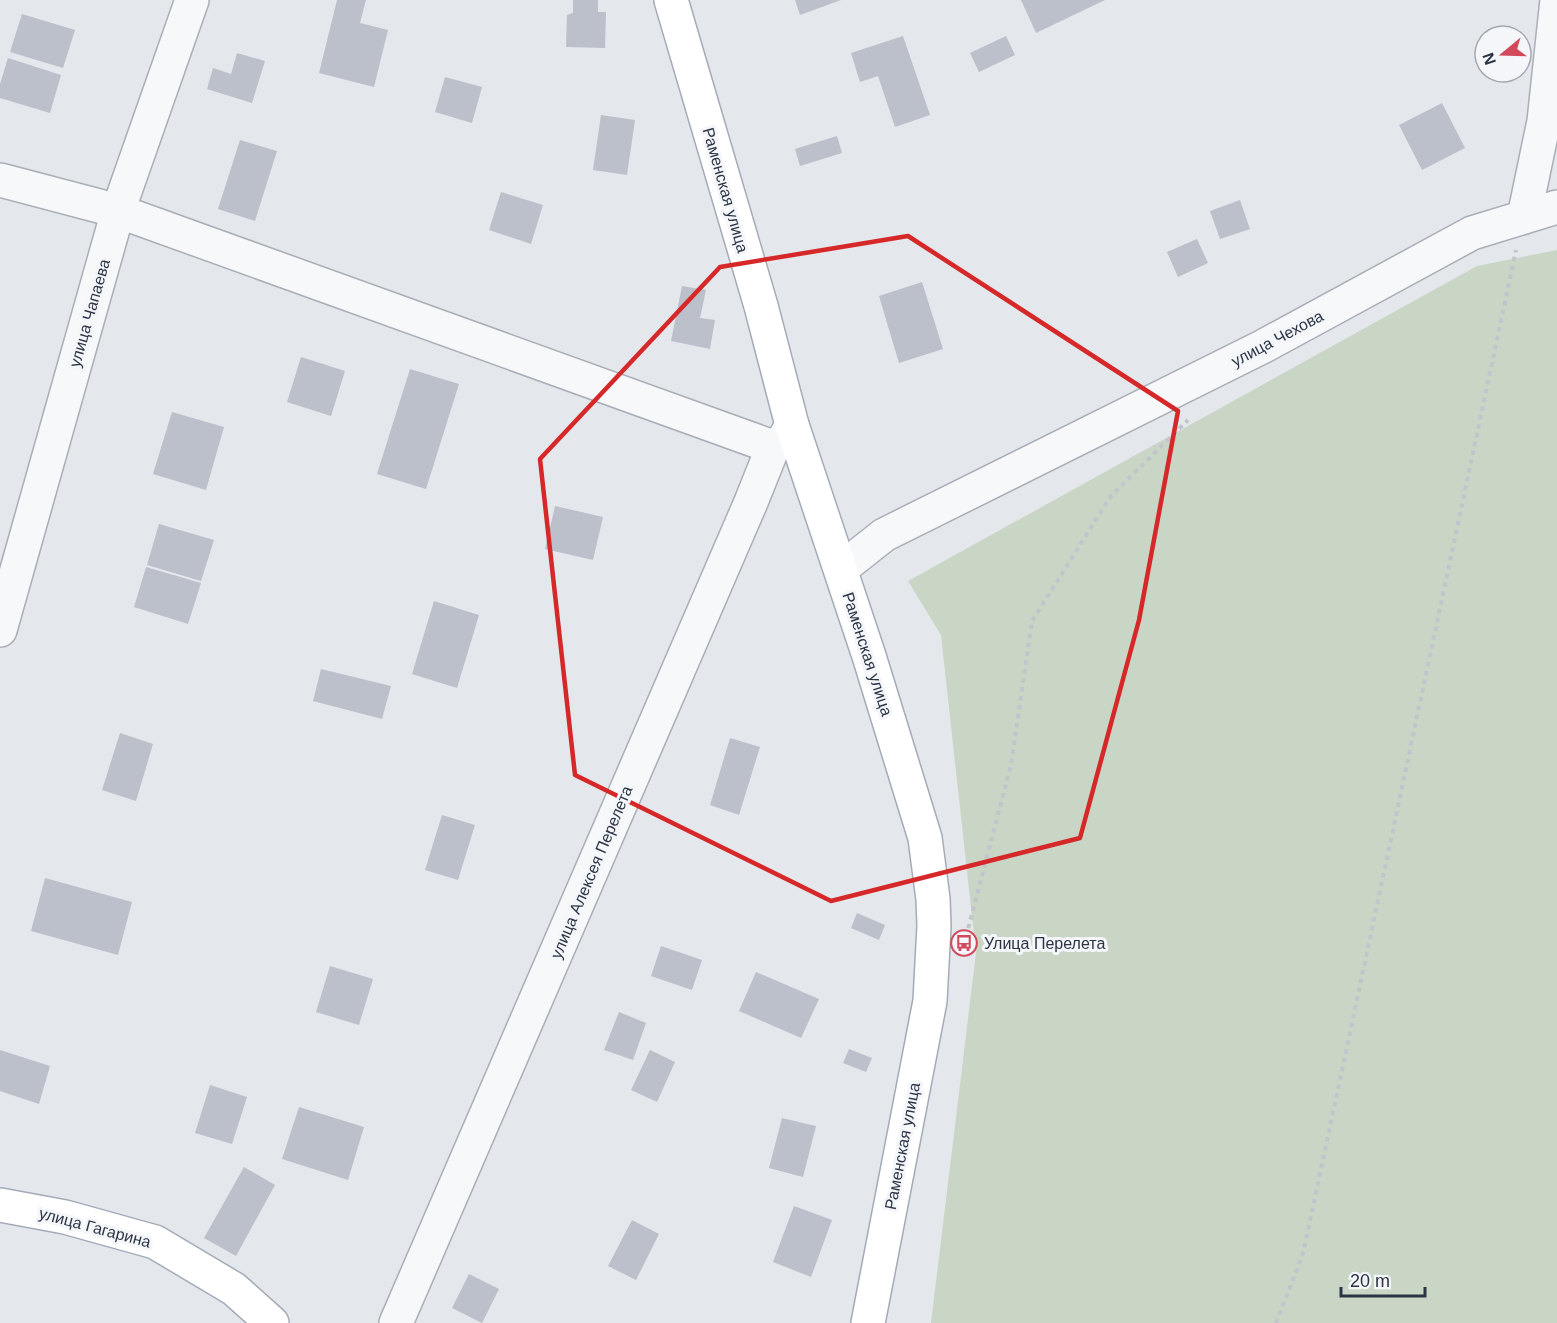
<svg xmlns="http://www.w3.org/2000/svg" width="1557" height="1323" font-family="Arial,sans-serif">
<rect width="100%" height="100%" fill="#e4e7ec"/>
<path fill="#c9d6c5" d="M1557,250v1073h-626l45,-370 -35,-318 -33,-54 569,-315z"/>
<g fill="#bbc0ca">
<path d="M337,0h29l-6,23 28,7 -14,57 -55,-14z"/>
<path d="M573,0h25v12h8l-1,36 -39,-1 1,-32 6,-2z"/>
<path d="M795,0h46l-41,15z"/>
<path d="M1021,0h84l-69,33z"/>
<path d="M22,14l53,16 -12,38 -53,-16z"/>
<path d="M903,36l27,79 -35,12 -17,-51 -18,6 -9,-29z"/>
<path d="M1006,36l9,19 -36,17 -9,-19z"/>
<path d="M237,53l28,8 -13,42 -45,-14 6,-21 18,6z"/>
<path d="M8,58l53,17 -11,38 -50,-15v-14z"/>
<path d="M445,77l37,10 -10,36 -37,-11z"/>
<path d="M1442,103l23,45 -43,22 -23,-45z"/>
<path d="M601,115l34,5 -8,55 -34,-5z"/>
<path d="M837,136l5,17 -42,13 -5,-17z"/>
<path d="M240,140l37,11 -22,70 -37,-12z"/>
<path d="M501,192l42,13 -12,39 -42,-14z"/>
<path d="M1240,200l10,29 -30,10 -10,-28z"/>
<path d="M1197,239l11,24 -30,14 -11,-25z"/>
<path d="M922,282l21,67 -44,14 -20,-67z"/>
<path d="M682,286l24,4 -6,28 15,2 -5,29 -39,-8z"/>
<path d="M301,357l44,14 -14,45 -44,-14z"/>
<path d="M410,369l49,15 -33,105 -49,-15z"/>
<path d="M172,412l52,15 -18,63 -53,-16z"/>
<path d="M555,506l48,11 -10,43 -48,-11z"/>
<path d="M159,524l55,16 -13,41 -54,-16z"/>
<path d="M146,567l55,16 -13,41 -54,-17z"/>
<path d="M434,601l45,14 -22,73 -45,-14z"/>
<path d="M321,669l70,17 -9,33 -69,-18z"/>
<path d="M120,733l33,11 -17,57 -34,-11z"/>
<path d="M730,738l30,9 -21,68 -29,-10z"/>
<path d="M442,815l33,10 -17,55 -33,-10z"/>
<path d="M45,878l87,24 -14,53 -87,-24z"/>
<path d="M857,913l28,12 -6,15 -28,-12z"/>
<path d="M661,946l41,14 -10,30 -41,-14z"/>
<path d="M330,966l43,13 -14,46 -43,-13z"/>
<path d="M756,972l63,27 -18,39 -62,-27z"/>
<path d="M619,1012l27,11 -13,37 -29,-10z"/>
<path d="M849,1049l23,9 -6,14 -23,-9z"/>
<path d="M0,1050l50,16 -11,38 -39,-13z"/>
<path d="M650,1050l25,12 -18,40 -26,-12z"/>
<path d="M210,1085l37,12 -15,47 -37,-11z"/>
<path d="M299,1107l65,20 -16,53 -66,-21z"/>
<path d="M782,1118l34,8 -13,51 -34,-9z"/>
<path d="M244,1167l31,18 -39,71 -32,-18z"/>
<path d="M794,1206l38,14 -21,57 -38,-15z"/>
<path d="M632,1220l27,14 -23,46 -28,-14z"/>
<path d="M469,1274l30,15 -17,34 -30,-15z"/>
</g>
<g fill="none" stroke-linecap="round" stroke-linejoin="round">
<g stroke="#a9aeb7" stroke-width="36">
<g id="minor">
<path d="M0,180l118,31 655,236"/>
<path d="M1524,217l20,-96 13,-121"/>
<path d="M841,569l43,-34 378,-188 210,-114 85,-26"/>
<path d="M0,630l118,-419 74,-211"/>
<path d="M396,1323l355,-821 22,-55 11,-8 8,-14"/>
</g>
</g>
<g stroke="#a3abb8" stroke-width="36">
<g id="major">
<path d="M671,0l90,306 31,119 77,231 56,182 8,61 1,27 -4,75 -62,322"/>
<path d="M0,1205l65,12 90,25 79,47 38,34"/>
</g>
</g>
<g stroke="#c2c5cb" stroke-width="4" stroke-dasharray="4.5 4.5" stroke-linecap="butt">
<path d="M966,937l45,-172 21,-144 79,-125 77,-76"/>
<path d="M1276,1323l27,-69 213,-1004"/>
</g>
<use href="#minor" stroke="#f7f8fa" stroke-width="33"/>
<use href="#major" stroke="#fff" stroke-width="33"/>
</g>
<path fill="none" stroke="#d62828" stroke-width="4.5" stroke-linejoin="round" d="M908,236l270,175 -39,209 -59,218 -249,63 -256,-126 -35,-316 180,-192z"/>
<defs>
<g id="bus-ring" transform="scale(1.35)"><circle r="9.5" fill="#f4f6f9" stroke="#d1495b" stroke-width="1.5"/><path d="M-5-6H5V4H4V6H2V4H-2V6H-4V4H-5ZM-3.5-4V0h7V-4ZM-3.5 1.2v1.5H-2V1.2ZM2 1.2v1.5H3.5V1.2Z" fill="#d1495b"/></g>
</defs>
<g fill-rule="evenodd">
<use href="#bus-ring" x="964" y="943"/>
</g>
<g text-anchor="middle" stroke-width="6" stroke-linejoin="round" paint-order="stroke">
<g font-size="16" fill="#2b3445" stroke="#f4f6f9">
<text transform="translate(726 190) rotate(74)" y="6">Раменская улица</text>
<text transform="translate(89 313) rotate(-74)" y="6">улица Чапаева</text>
<text transform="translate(1277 338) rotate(-28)" y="6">улица Чехова</text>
<text transform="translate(868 654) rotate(72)" y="6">Раменская улица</text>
<text transform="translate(591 872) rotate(-67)" y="6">улица Алексея Перелета</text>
<text transform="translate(902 1146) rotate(-79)" y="6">Раменская улица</text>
<text transform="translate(95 1227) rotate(15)" y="6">улица Гагарина</text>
</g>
<g font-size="16" fill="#2b3445" stroke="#f4f6f9" text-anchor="start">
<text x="984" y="949">Улица Перелета</text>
</g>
</g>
<g transform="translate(1503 54) rotate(251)"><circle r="28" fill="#f4f6f9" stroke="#a4a8b1" stroke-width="1.5"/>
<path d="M0-4.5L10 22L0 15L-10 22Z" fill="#d1495b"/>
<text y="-9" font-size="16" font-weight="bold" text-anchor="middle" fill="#2b3445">N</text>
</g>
<path d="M1341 1287v9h84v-9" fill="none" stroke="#2b3445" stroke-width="3"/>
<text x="1350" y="1287" font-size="18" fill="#2b3445" stroke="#f4f6f9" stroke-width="4.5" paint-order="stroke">20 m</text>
</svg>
